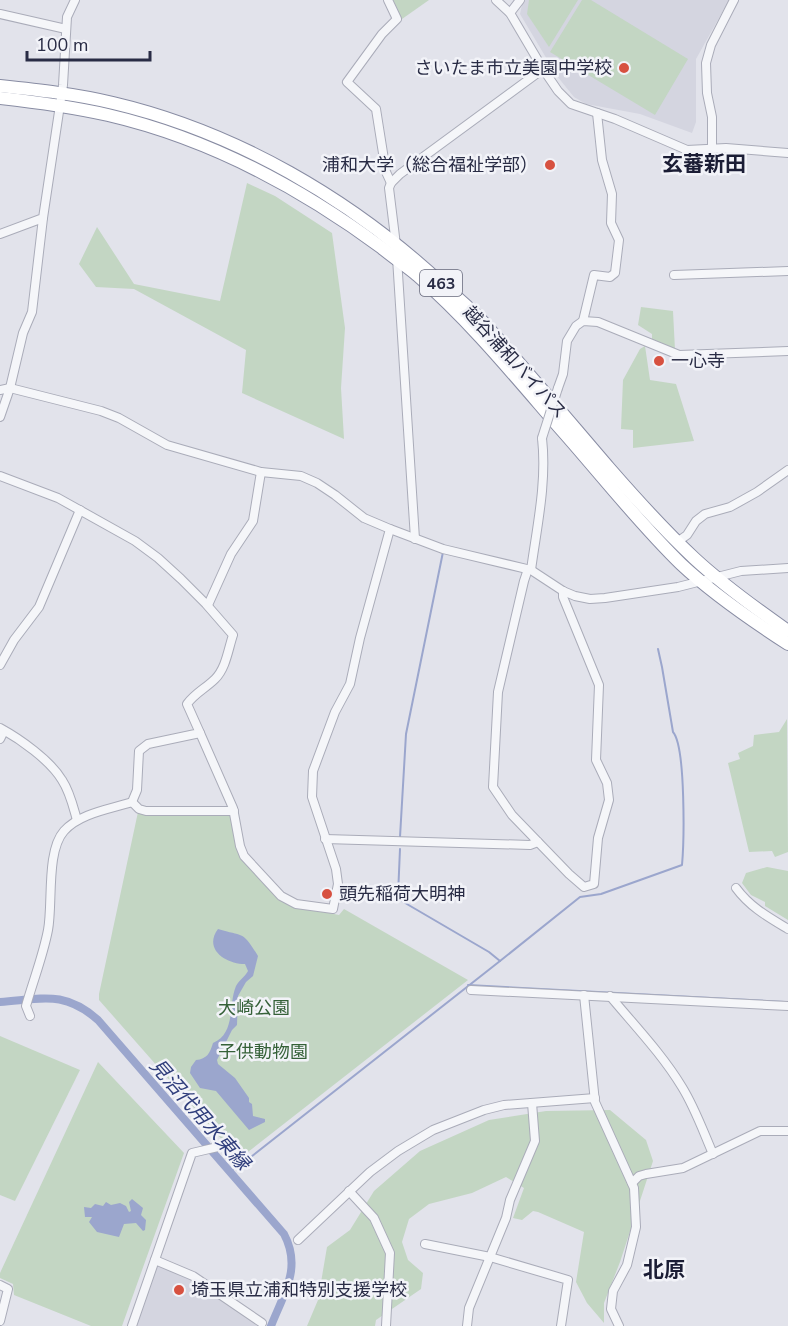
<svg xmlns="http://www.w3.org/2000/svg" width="788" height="1326" font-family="'Nunito Sans','Noto Sans JP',sans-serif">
<rect width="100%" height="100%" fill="#e2e3eb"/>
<g fill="#d4d5e0">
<path d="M523,0h206l-33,59v63l-4,11 -52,-19 -54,-10 -12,-7 -17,-21 -37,-62z"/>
<path d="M161,1266l33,14 61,42 2,4h-121l20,-58z"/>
</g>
<g fill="#c3d6c3">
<path d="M393,0h36l-27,19z"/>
<path d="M529,0h49l-29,47 -22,-33z"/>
<path d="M582,0h9l97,59 -33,56 -105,-63z"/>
<path d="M247,183l28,13 57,37 13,95 -4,60 3,51 -102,-46 4,-43 -112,-61 -38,-2 -17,-23 18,-37 37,57 86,17z"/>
<path d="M641,307l32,4 2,39 -23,-8v-8l-14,-9z"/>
<path d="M645,346l5,34 26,4 18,57 -61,7v-18l-12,-1 2,-49 17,-31z"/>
<path d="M787,719l1,133 -13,5 -3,-6 -23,1 -21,-89 12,-4 -2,-6 15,-7 1,-11 25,-3z"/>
<path d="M138,812l89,1 4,4 7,30 58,59 43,9 5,-6 124,71 -229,179 -140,-159v-6z"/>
<path d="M767,867l21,4v49l-23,-14v-4l-14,-7 -9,-12 4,-10z"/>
<path d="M0,1036l80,34 -65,131 -15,-6z"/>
<path d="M98,1062l86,91 -62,173h-31l-77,-31 -1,-11 -13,-6v-5z"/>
<path d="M610,1110l36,30 7,21 -33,101 -16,41v20l-17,-20 -11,-21 8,-50 -46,-20 -5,-1 -11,9 -9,-2 11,-30 -18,-11 -34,16 -43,11 -20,15 -7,23 6,18 15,13 -2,16 -45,31 -1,6h-68l11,-26 9,-53 23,-17 24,-39 46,-40 69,-31 57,-9z"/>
</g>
<g fill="#9ba6cd">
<path d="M218,929c26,8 24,1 40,27l-5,20 -7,6 -8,14 -1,29 -5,5 -15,30 1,4 17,14 14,20v4l3,2 1,12 12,3v3l-16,8 -33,-39 -16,-3 -10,-15 1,-6 5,-7c11,-1 14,-7 17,-17 23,-10 15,-38 23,-57 3,-6 9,-9 12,-15l-3,-7c-19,0 -42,-15 -27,-35z"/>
<path d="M132,1199l11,9 -2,7 5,5 -1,10 -2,1 -7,-8 -12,1 -5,13 -22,-5 -8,-10 3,-5h-7l-1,-10 7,1 4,-4 8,2 3,-4 5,3 9,-2 6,3 3,6 2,-1 -2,-9z"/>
</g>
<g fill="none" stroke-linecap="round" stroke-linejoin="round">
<g stroke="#9ba6cd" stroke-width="2">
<path d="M400,837l6,-103 37,-182"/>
<path d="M500,961l80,-64 21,-3 81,-29c2,-22 4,-118 -9,-133l-11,-65 -4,-18"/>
<path d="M468,985l317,17"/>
<path d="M247,1160l253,-199 -11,-9 -89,-52 -2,-5 2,-46"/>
<path d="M230,1172l3,-2"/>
</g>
<path stroke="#9ba6cd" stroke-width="8" d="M0,1002c42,-3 64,-12 98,18l186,214c18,34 0,59 -13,92"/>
<g stroke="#aaacb9" stroke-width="10">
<g id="minor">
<path d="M388,0l9,19 -15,15 -35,48 29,27 10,63 5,11"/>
<path d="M496,0l14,13 33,56 15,22 13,13 44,15 72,31 39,-2 62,5"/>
<path d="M510,13l10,-13"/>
<path d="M0,14l66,15"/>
<path d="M712,149v-32l-5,-24 -1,-30 5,-18 23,-45"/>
<path d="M0,234l43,-16 20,-133 4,-68 8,-17"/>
<path d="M396,245l-7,-57 2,-5 9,-9 143,-105"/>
<path d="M397,258l18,281"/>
<path d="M674,275l114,-4"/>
<path d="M583,321l11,-46 16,2 5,-4 4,-33 -8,-17 1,-29 -10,-34 -5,-47"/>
<path d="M558,388l5,-14 4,-33 9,-15 7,-5 15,1 81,33 109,-4"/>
<path d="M0,390l10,-2 91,23 18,7 48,27 94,27 40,4 16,7 18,12 29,23 26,11 53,20 88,21 32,21 12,5 15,3 15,-1 73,-11 63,-16 47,-3"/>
<path d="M0,417l10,-29 13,-55 9,-21 11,-94"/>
<path d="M0,476l58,22 77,43 23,17 23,21 25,25 27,31c-5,15 -7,33 -18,44 -9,9 -20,14 -28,25l13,29 -52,11 -9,7 -2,39 -5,12c-21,7 -52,11 -68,29 -18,20 -11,73 -16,99 -5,26 -15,51 -22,76l4,10"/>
<path d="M677,542l10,-7 9,-14 9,-7 25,-7 27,-15 31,-22"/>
<path d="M528,569l-4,12 -26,111 -5,95 19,28 57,59 15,13 10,-3 4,-46 11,-38 -2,-17 -11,-23 3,-75 -36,-88v-6"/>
<path d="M531,570c6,-44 16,-88 11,-132"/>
<path d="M208,605l23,-51 22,-33 8,-49"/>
<path d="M0,665l14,-25 25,-33 41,-97"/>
<path d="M0,728c20,11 50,32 62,52 8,12 11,26 15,40"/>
<path d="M200,733l33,75 7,38 4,10 37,40 15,8 37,5 5,-25 -2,-15 -24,-72 1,-26 22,-59 15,-28 10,-46 30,-109"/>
<path d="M0,739l4,-8"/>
<path d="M132,802l7,7 7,2h88"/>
<path d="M325,839l205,6 8,-3"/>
<path d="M736,888c14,19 32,29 52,41"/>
<path d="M471,990l317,16"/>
<path d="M584,995l11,107 39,86 2,39 -9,38 -14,26 -2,18 8,17"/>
<path d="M610,996c25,30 52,58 72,91 13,21 21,44 31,67"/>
<path d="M632,1183l7,-7 7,-2 37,-6 77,-37h28"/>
<path d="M349,1191l25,27 16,35 -4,73"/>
<path d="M298,1240l72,-68 28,-21 35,-21 51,-20 20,-5 91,-7"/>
<path d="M425,1244l65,13 78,23 -7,46"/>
<path d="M155,1260l38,16 69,47"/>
<path d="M0,1285l8,4 -8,32"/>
<path d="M132,1326l60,-173 30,-7"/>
<path d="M467,1326l2,-18 37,-90 4,-18 25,-59 -3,-38"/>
</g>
</g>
<g stroke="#888ca3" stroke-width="14">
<g id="highway">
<path d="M0,86c38,4 76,8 113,17 123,29 238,96 330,182 13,12 28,24 40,37 43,48 84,97 126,146 27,31 55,62 85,90 29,27 61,50 94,73"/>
<path d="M0,98c36,4 72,9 108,17 99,23 193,73 274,133 11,9 24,18 35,27 52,45 97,100 142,152 41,46 78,94 122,137 32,30 70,56 107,80"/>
</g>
</g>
<use href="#minor" stroke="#f5f6f9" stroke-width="8"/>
<use href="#highway" stroke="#fff" stroke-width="12"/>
<g stroke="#aaacb9" stroke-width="10" stroke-linecap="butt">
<path id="minor-bridge" d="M542,438l16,-50"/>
</g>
<use href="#minor-bridge" stroke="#f5f6f9" stroke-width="8"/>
</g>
<g fill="#d75140" stroke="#f2f3f8" stroke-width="2">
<circle cx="624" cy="68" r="6"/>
<circle cx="550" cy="165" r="6"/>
<circle cx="659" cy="361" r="6"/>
<circle cx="327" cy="894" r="6"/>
<circle cx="179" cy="1290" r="6"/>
</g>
<g text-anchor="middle" stroke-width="5" stroke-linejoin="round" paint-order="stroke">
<rect fill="#f2f3f8" stroke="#65687b" stroke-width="1.5" x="420" y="270" width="42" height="26" rx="4.5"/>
<g font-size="16" font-weight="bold" fill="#292c45">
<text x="441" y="289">463</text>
</g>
<g font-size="18" fill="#292c45" stroke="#f2f3f8" text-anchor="start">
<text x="612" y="74" text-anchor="end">さいたま市立美園中学校</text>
<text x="538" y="171" text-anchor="end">浦和大学（総合福祉学部）</text>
<text x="671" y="367">一心寺</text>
<text x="339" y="900">頭先稲荷大明神</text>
<text x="191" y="1296">埼玉県立浦和特別支援学校</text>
</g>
<g font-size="18" fill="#292c45" stroke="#f2f3f8">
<text transform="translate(515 362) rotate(48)" y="6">越谷浦和バイパス</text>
</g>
<g font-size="18" fill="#356138" stroke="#f2f3f8">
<text x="254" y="1014">大崎公園</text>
<text x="263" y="1058">子供動物園</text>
</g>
<g font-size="20" font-style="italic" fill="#303e7c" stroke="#f2f3f8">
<text transform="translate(200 1114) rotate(49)" y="7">見沼代用水東縁</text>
</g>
<g font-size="21" font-weight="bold" fill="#1b1d35" stroke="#f2f3f8">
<text x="704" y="171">玄蕃新田</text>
<text x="664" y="1277">北原</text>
</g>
</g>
<path d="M27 51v9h123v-9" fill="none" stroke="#292c45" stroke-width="3"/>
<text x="36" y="51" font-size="18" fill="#292c45" stroke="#f2f3f8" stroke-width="4.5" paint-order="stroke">100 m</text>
</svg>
